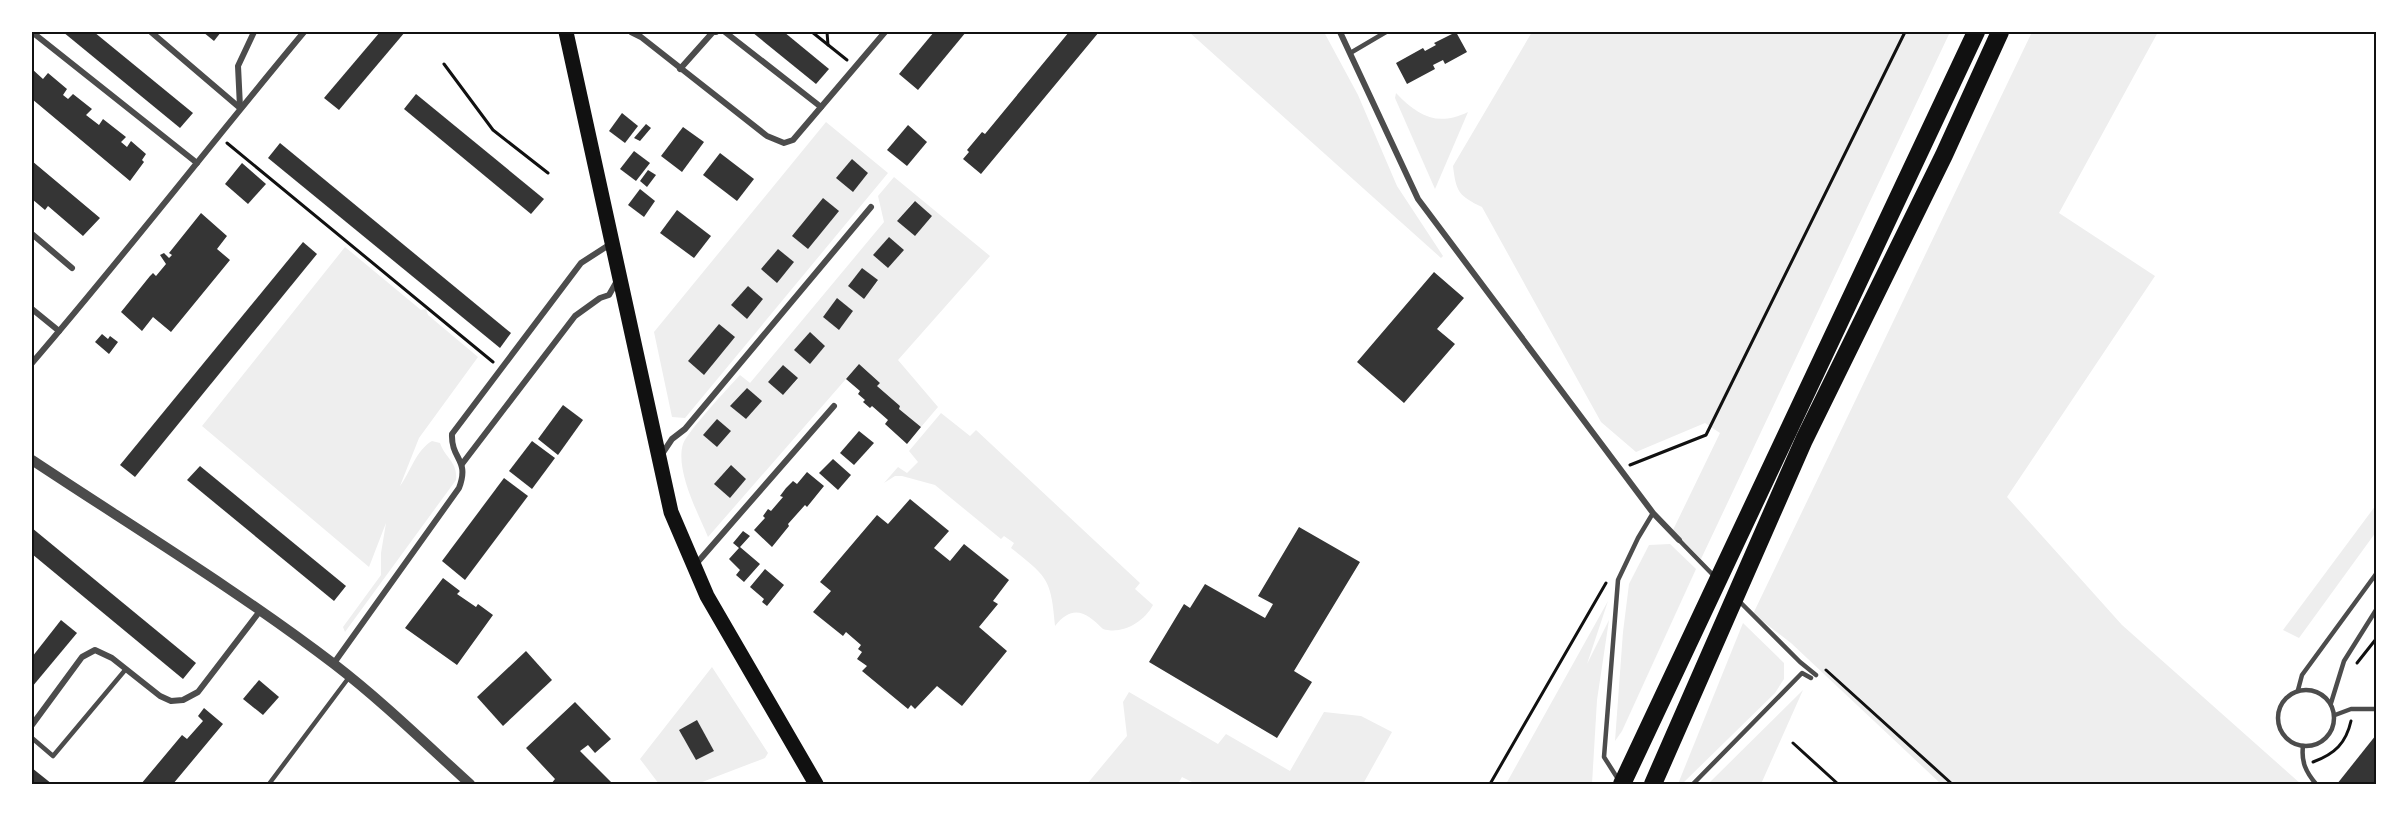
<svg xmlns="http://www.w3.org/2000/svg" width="2408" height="816" font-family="Raleway,sans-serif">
<rect width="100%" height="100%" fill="#fff"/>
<g fill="#eee" fill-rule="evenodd">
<path d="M1189,32h135l34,63 39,91 46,70 -2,2z"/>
<path d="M1532,32h418l-249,527 -28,-29 47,-97 -15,-10 -69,29 -35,-30 -119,-215c-23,-11 -26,-15 -29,-41z"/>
<path d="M2032,32h126l-99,181 96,63 -148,221 115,128 179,159h-360l-150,-141 -38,-29z"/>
<path d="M1396,93c22,23 41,34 72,19l-33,77 -40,-91z"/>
<path d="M826,122l62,51 -203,245 -13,-1 -18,-85zM852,159l16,14 -15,18zM778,249l16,13 -17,20 -16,-13zM748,286l15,13 -16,20 -16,-14zM719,324l-16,50 -15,-13z"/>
<path d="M894,177l96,79 -92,104 40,47 -17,20 -22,-18 1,-3 -23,-20 3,-3 -21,-19 -151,173c-10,-24 -33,-67 -25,-93 5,-13 45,-56 57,-69l10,8 134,-161 -6,-26zM914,201l18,15 -17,20 -18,-15zM889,237l15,13 -16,18 -15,-13zM862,268l16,13 -14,18 -16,-13zM837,299l16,12 -14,18 -16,-12zM810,333l15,13 -15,17zM783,365l15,14 -15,16 -15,-13zM747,388l14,13 -15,18 -16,-13zM717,419l14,12 -14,16 -13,-12zM730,465l16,14 -16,18 -15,-13z"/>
<path d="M345,247l76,63 5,-1 2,6 50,42 -59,81 -19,48c10,-13 16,-36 32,-45l8,2c5,15 18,19 16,37l-111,152 -2,-5 38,-52v-22l5,-30 -17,44 -167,-141z"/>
<path d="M941,413l29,23 6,-6 164,153 -5,6 18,16c-9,17 -31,30 -50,24 -16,-16 -30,-26 -48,-3 -4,-47 -7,-49 -44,-78l3,-5 -10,-7 -3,3 -66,-54 -33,-9h-7l-11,7 14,-16 9,6 11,-11 -9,-11z"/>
<path d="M2376,505v27l-77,106 -16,-8z"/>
<path d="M1670,544l26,25 -74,162 -7,10 8,-109 6,-48 20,-39z"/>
<path d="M1608,601l-21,63 22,-44 -12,80 -5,84h-86z"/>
<path d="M1743,623l41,40v16l-9,14 -93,91h-4z"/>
<path d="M712,667l56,86 -3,5 -68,26h-38l-19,-25zM697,720l17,31 -18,9 -17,-30z"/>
<path d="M1803,690l-42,94h-53z"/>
<path d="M1129,692l89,52 8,-10 64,37 34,-59 37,4 31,16 -29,52h-167l-14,-7 -4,7h-91l40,-48 -4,-34z"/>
</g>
<g fill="#353535">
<path d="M63,32h31l99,81 -13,15z"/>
<path d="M203,32h18l-7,9z"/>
<path d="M380,32h25l-66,78 -15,-12z"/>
<path d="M752,32h32l45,37 -13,15z"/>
<path d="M934,32h32l-48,58 -19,-16z"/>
<path d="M1069,32h30l-118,142 -18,-15 6,-7 -2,-2 15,-18 3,2z"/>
<path d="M1456,32l11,20 -22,12 -2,-4 -10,5 2,4 -28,15 -11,-21 27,-15 2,3 11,-6 -2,-2z"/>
<path d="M32,69l11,10 5,-6 19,16 -4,6 5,4 5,-5 19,15 -6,6 13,10 4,-6 23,18 -5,5 6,5 4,-6 15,13 -4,6 2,2 -14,19 -98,-82z"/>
<path d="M416,94l128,105 -13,15 -127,-105z"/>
<path d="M622,113l16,13 -13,17 -16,-12z"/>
<path d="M646,124l5,4 -11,13 -6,-3z"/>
<path d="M908,125l19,17 -20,24 -20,-16z"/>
<path d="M683,127l21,15 -22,30 -21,-16z"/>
<path d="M280,143l231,190 -11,15 -232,-190z"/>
<path d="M634,151l16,12 -14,18 -16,-12z"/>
<path d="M720,153l34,26 -17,22 -34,-26z"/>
<path d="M852,159l16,14 -15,19 -17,-14z"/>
<path d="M32,161l68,57 -17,18 -35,-30 -3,4 -13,-11 2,-5 -2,-2z"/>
<path d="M242,163l24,21 -18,20 -23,-20z"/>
<path d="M648,170l8,5 -9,12 -7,-6z"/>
<path d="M640,189l15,12 -11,16 -16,-12z"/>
<path d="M823,198l16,13 -31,38 -16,-13z"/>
<path d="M915,201l17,15 -17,20 -18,-15z"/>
<path d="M677,210l34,26 -17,22 -34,-25z"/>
<path d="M201,213l26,23 -10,13 13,11 -59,72 -18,-15 -11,14 -21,-19 29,-36 3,-3 3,3 10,-12 -6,-9 4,-2 5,5 3,-3 -3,-2z"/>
<path d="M889,237l15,13 -16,18 -15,-13z"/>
<path d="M303,242l14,12 -182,223 -15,-12z"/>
<path d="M778,249l16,13 -17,21 -16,-14z"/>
<path d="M862,268l16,12 -14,19 -16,-13z"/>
<path d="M1434,272l30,26 -27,31 18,15 -51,59 -47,-41z"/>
<path d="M748,286l15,13 -16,20 -16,-14z"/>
<path d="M837,298l16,13 -14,19 -16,-13z"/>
<path d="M719,324l16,13 -31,38 -16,-14z"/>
<path d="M810,332l15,14 -15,18 -16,-14z"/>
<path d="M102,334l6,5 2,-3 8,6 -9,12 -14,-12z"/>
<path d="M859,364l21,19 -3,3 23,20 -1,3 22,18 -14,17 -22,-20 3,-4 -16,-14 -2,2 -7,-6 2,-2 -7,-6 2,-3 -14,-12z"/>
<path d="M783,365l15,13 -15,17 -15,-13z"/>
<path d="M747,388l15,13 -16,18 -16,-13z"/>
<path d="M563,405l20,15 -25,35 -20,-16z"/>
<path d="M717,419l14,12 -14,16 -14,-12z"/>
<path d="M859,431l15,12 -20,22 -14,-12z"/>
<path d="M532,441l23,17 -23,31 -23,-18z"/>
<path d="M833,459l18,16 -13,15 -19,-17z"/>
<path d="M731,465l15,14 -16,19 -16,-14z"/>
<path d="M200,466l146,120 -12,15 -147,-121z"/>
<path d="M807,472l17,14 -17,21 -2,-2 -17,19 1,2 -17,21 -18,-17 11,-12 -2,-2 5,-7 3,2 12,-14 -3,-1 6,-8 7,-7 4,3z"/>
<path d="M504,478l24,18 -63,84 -23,-19z"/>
<path d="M910,499l39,32 -15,17 16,13 14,-17 45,36 -16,21 5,3 -19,23 28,24 -45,55 -25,-20 -22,23 -4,-4 -3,4 -46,-38 5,-5 -10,-7 5,-7 -4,-3 3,-4 -15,-13 -3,4 -30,-24 18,-21 -11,-9 57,-67 11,9z"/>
<path d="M1299,527l61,35 -66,109 18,11 -35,56 -128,-76 35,-58 6,4 15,-24 60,34 8,-14 -15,-8z"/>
<path d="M32,528l164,135 -13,16 -151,-125z"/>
<path d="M743,531l7,5 -10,11 20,17 -16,18 -8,-7 4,-5 -11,-11 10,-11 -6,-5z"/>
<path d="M765,569l19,16 -17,21 -5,-4 2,-3 -14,-12z"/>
<path d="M443,578l17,13 -3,3 19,13 2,-3 15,11 -36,50 -52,-37z"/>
<path d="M61,620l16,13 -45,54v-30z"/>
<path d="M526,651l26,29 -49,46 -26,-29z"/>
<path d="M259,680l20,17 -16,18 -20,-16z"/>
<path d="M575,702l36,37 -16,14 -7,-8 -8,6 33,33h-62l4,-5 -29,-31z"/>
<path d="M204,708l19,16 -50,60h-32l41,-49 5,4 16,-18 -5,-5z"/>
<path d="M697,720l17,31 -18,9 -17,-30z"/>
<path d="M2376,735v49h-39z"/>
<path d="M32,768l20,16h-20z"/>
</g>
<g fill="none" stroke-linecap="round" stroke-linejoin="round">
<g stroke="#111" stroke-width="3">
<path d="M812,32l35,28"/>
<path d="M827,32l1,13"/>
<path d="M444,64l49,66 55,43"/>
<path d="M227,143l266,219"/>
<path d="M1630,465l76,-30 199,-403"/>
<path d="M2357,663l19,-24"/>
<path d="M1826,670l126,114"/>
<path d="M1793,743l45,41"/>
<path d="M2313,762c22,-8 33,-19 38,-41"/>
<path d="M1490,784l116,-201"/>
</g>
<g stroke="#4c4c4c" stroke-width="4.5">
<path d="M1352,52l34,-20"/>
<path d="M1679,540l36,37"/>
<path d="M1738,600l62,62 16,13"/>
<circle cx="2306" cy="718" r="28"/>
<path d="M2298,690l4,-15 74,-101"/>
<path d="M2331,703l13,-42 32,-51"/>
<path d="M2335,715l16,-6h25"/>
<path d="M32,738l21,18 73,-87"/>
<path d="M2303,746c-2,16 3,26 13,38"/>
<path d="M1618,779l-14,-22 14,-177 20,-42 15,-25"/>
<path d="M269,784l81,-108"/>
<path d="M1693,784l109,-111 9,5"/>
</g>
<g stroke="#4c4c4c" stroke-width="6">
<path d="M32,32l165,131"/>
<path d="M151,32l89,76"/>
<path d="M631,32l10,5 126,99 17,7 9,-3 92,-108"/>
<path d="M725,32l96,75"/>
<path d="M1340,32l78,167 235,314 26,27"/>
<path d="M680,69l33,-37h3"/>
<path d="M240,107l-2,-41 16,-34"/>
<path d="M32,234l40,34"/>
<path d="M32,309l27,22"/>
<path d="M32,363c93,-108 180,-221 272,-331"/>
<path d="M662,454l10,-15 13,-10 186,-222"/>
<path d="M462,464l113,-148 25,-18 9,-3 8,-14"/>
<path d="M696,564l138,-158"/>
<path d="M334,663l125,-175c11,-29 -8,-28 -7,-54l129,-171 31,-20"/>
<path d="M32,725l50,-68 13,-7 17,8 48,38 11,5 12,-1 15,-8 62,-81"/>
</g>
<path stroke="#4c4c4c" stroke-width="10" d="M32,460c101,67 205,130 302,204 48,37 91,79 136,120"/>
<path stroke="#111" stroke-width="15" d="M566,32l105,480 36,84 109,188"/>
<g stroke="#111" stroke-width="18">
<path d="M1622,784l354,-752"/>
<path d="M1653,784l151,-344 140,-285 56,-123"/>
</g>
</g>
<rect width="2408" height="816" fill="none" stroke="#ffffff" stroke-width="66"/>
<rect x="33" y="33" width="2342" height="750" fill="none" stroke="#111" stroke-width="2"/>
</svg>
